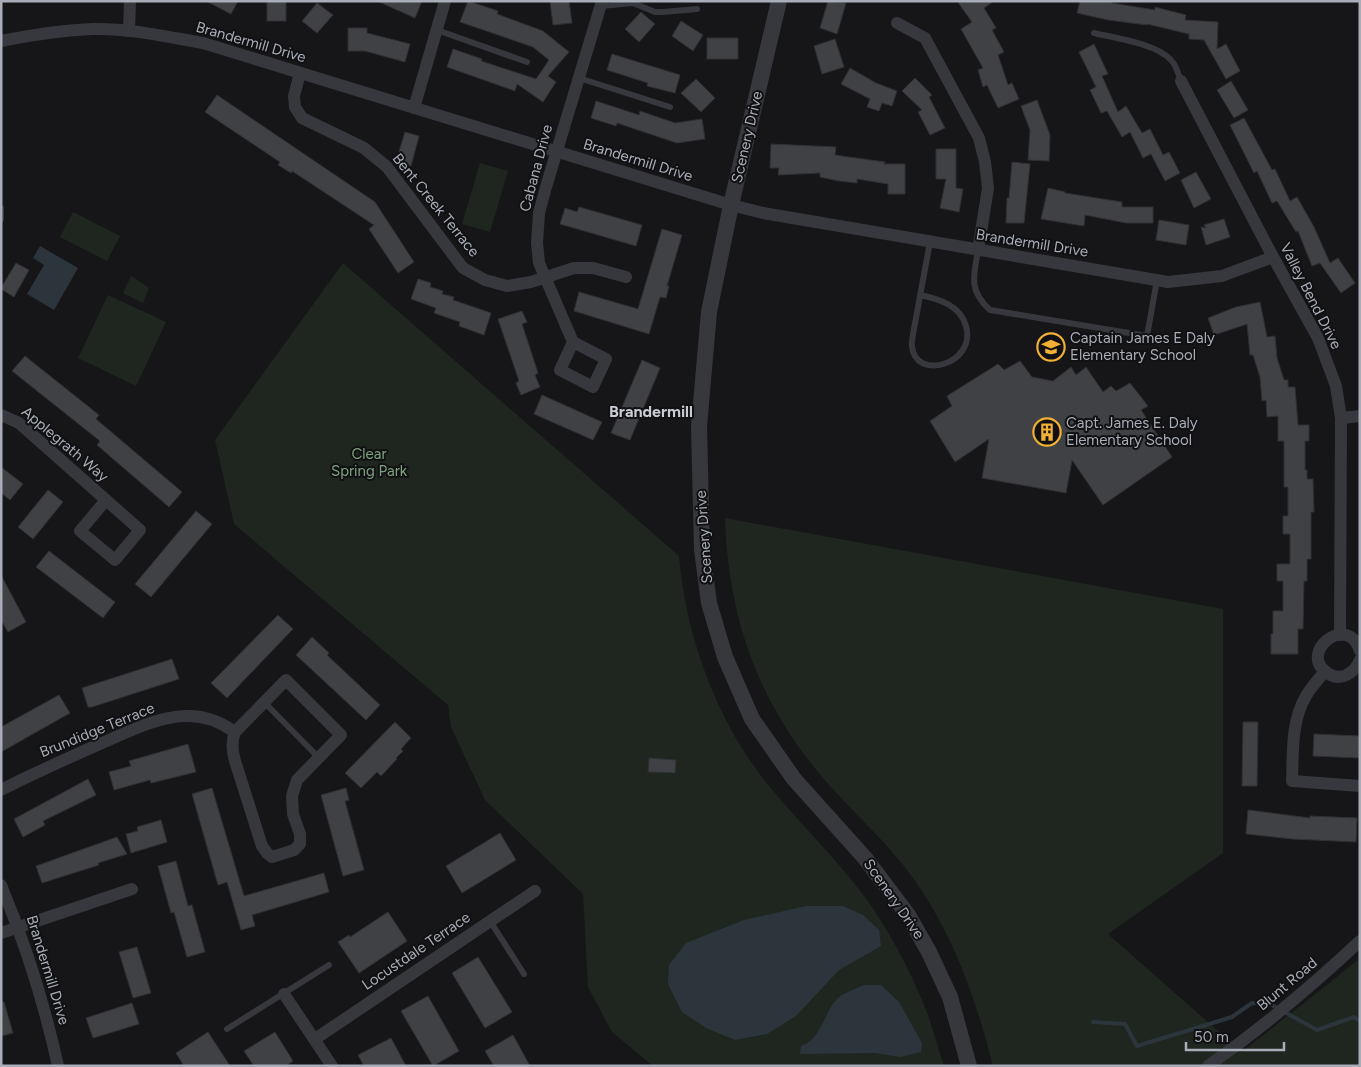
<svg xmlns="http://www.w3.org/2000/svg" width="1361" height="1067" font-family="Figtree,sans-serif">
<rect width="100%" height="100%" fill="#161618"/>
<g fill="#1e261f">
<path d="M480,163l28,8 -18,61 -28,-8z"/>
<path d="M73,212l47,24 -13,25 -47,-24z"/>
<path d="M343,263l336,293c7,82 38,166 90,230 33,40 71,76 101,118 24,35 43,72 58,111 6,17 10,34 16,51h-291l-41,-34 -24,-45 -5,-93 -98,-94 -34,-73 -3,-22 -214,-181 -19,-84z"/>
<path d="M131,276l18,12 -6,15 -20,-10z"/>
<path d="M108,295l58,27 -30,64 -58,-28z"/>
<path d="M725,518l498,91v244l-115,81 134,118 91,-72 27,-22v108h-367c-16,-63 -38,-127 -75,-181 -27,-40 -64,-71 -95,-107 -65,-76 -95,-161 -98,-260z"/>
</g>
<g fill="#2c353c">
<path d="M40,246l38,22 -24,42 -27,-16 17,-29 -11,-7z"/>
<path d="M806,906h37l20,9 16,15 2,16 -42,24 -43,46 -29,18 -32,6 -29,-12 -24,-16 -14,-28 1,-19 17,-22 58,-23z"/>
<path d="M864,985h17l18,17 23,41 -1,9 -21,5 -25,-4 -75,1 1,-8c20,-6 23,-33 35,-46 6,-7 20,-11 28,-15z"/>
</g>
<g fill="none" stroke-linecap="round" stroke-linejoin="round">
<path stroke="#2c353c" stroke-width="4" d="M1093,1022l32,2 12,22 95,-29 20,-14 18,1 47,26 37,-13 6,4"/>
</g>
<g fill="#404145" stroke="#303034">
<path d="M206,1h32l-7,13z"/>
<rect x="267" y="1" width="19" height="20"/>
<path d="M377,1h45l-7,17z"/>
<path d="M468,1l30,10 -1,3 46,17 26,21 -21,24 8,6 -13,20 -26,-18 -2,7 -68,-24 6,-18 29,10 -1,2 55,18 13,-19 -16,-13 -73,-25z"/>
<path d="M550,1h19l3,22 -19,2z"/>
<path d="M828,1l18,2 -9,31 -17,-6z"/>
<path d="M957,1h37l-10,7 12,20 -4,2 12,22 -6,3 10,30 4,-2 7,16 -21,9 -11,-23 -4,2 -5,-17 5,-2 -22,-39 11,-7z"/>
<path d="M1080,1h32v2l43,7v-3l31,8 -1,5 33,2 -1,27 9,-5 14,27 -14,8 -22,-39 -15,-1v-5l-42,-10v1l-39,-5 -31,-7z"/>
<path d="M317,3l16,12 -16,18 -15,-12z"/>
<path d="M641,12l14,12 -16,18 -14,-13z"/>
<path d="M681,21l22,14 -10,16 -21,-15z"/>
<path d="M348,28h19v5l43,11 -5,18 -40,-11h-17z"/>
<rect x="707" y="38" width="31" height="21"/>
<path d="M835,39l9,28 -22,7 -8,-28z"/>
<path d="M1094,44l14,30 -6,2 16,36 8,-6 16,27 8,-4 13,26 6,-3 11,21 -15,8 -14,-27 -8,4 -13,-26 -8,5 -15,-26 -6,2 -11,-23 6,-3 -17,-35z"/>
<path d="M612,54l68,21 -5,18 -28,-7 1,-3 -41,-13z"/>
<path d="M850,68l26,15 21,8 -5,15 -10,-3 -3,8 -12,-4 3,-8 -29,-15z"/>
<path d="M915,78l17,17 -3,2 16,31 -15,7 -12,-23 4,-2 -20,-19z"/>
<path d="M696,79l19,19 -14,14 -20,-19z"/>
<path d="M1231,81l17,29 -14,8 -17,-28z"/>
<path d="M217,95l158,107 39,60 -16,11 -29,-44 5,-4 -82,-54 -1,2 -13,-8 2,-3 -75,-50z"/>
<path d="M1037,100l13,35 -1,26 -21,-1 2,-30 -9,-24z"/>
<path d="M596,101l43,14 1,-4 35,12 27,-4 3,20 -28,4 -60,-20 -1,3 -25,-8z"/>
<path d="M1244,118l28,52 3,-1 15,32 7,-4 17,30 16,36 8,-5 17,25 -14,10 -21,-30 -8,3 -14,-35 -2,1 -19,-31 -5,2 -15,-32 -3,2 -24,-48z"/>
<path d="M405,132l14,4 -8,30 -15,-5z"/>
<path d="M771,144l65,3 -1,8 50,7 -1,2h21v30h-17v-10l-31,-5v4l-18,-2 -19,-4v-4l-42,2 1,-7h-9z"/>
<path d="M936,149h20v39l7,1 -4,23 -19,-4 6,-29h-10z"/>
<path d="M1012,162l18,2 -6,59h-18l1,-25h2z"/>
<path d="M1196,172l15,27 -17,9 -13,-28z"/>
<path d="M1048,188l17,4v1l57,9v5h31v16h-27l-41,-8 -1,11 -43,-7z"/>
<path d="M579,207l63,18 -6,21 -76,-22 5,-16 12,4z"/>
<path d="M1224,219l6,18 -24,8 -5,-18 5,1 -2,-3z"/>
<path d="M1159,220l30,5 -3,20 -30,-5z"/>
<path d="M662,229l20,6 -15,51h2l-3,12 -6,-1 -11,37 -75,-23 5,-19 59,17z"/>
<path d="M16,263l13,7 -15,27 -13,-8v-1z"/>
<path d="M418,279l13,4 -1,4 13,4 -1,3 12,3 -1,3 38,13 -7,22 -25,-9 1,-4 -26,-9 2,-5 -25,-9z"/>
<path d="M1260,302l7,35 8,-1 2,22 7,22h4v7h7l3,38h11v16h-4v29h2v9h6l1,33h-3v47h-4v22h-3l-1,48h-5v25h-27v-20h2v-23h10v-30h-6v-17h13v-30h-7v-18h5v-29h-4v-46h-6v-25l-11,1 -1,-17 -4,1 -2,-24 -7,-22h-3l-3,-31 -33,11 -6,-17 28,-11z"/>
<path d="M522,311l5,11 -5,2 16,49 -3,2 5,12 -19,8 -5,-12 3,-2 -21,-62z"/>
<path d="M25,356l74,59 -3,4 86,73 -13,15 -72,-62 3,-4 -88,-70z"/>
<path d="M642,360l18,8 -30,72 -19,-7z"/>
<path d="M1020,361l12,16 21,4 18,-14 5,8 10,-8 17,25 8,-6 5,5 14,-8 18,23 -7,4 31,47 -69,48 -31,-45 -6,33 -84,-15 7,-39 -34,23 -25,-41 22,-15 -5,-10 51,-32 6,6z"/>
<path d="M542,395l60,27 -9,18 -59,-26z"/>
<path d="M1,467l22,17 -13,16 -9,-7z"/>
<path d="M48,490l15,12 -30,37 -15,-12z"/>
<path d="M196,511l16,13 -61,73 -16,-13z"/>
<path d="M49,551l66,51 -12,16 -67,-51z"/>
<path d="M1,575l25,47 -18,10 -7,-12z"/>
<path d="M278,615l15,14 -66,69 -16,-15z"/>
<path d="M312,637l17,16 -2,2 53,50 -14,15 -70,-65z"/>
<path d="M172,659l7,20 -87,28h-4l-6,-19z"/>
<path d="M59,695l11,18 -69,39v-25z"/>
<path d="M395,722l16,16 -10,11 2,2 -7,7 1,1 -16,17 -4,-4 -16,16 -16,-15z"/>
<path d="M1243,722h15l-1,64h-15z"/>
<path d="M1314,734l46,2v22l-47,-2z"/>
<path d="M188,744l8,28 -45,11 -1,-3 -36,10 -5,-18 22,-6 -2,-5z"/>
<path d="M649,758l27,2 -1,13 -27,-1z"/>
<path d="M88,779l8,16 -53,26 2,4 -22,12 -9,-18z"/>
<path d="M212,788l32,108 80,-23 5,19 -77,23 3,11 -14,4 -14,-48 -9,3 -26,-91z"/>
<path d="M346,788l3,12 -4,1 19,69 -21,6 -22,-81z"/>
<path d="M1248,810l62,8v-2l47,2 -1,24 -64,-3 -46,-5z"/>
<path d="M161,820l6,22 -36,11 -5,-19 12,-3 -1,-4z"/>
<path d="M500,833l16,27 -54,33 -16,-27z"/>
<path d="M117,837l10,17 -29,9 1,2 -57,18 -6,-17z"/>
<path d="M176,861l12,45 4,-1 13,47 -18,5 -13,-45 -3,1 -13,-47z"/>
<path d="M388,912l19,29 -48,32 -21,-31 11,-7 1,2z"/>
<path d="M137,947l14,46 -18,5 -14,-46z"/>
<path d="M478,957l34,55 -27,16 -33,-55z"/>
<path d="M428,996l31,55 -26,15 -32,-55z"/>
<path d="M1,1002h3l9,31 -12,3z"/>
<path d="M132,1003l7,21 -46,14 -7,-20z"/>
<path d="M208,1032l22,34h-46l-8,-13z"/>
<path d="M275,1032l18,29 -7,5h-32l-10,-15z"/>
<path d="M513,1035l17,31h-36l-9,-15z"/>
<path d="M391,1038l15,28h-42l-6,-11z"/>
</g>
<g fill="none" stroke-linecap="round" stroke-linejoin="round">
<g stroke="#37383d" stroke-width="6">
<path d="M601,6l32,-3 22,9h8l34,-3"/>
<path d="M437,30l90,32"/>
<path d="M1094,33c21,5 63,11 77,27 6,6 7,14 10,21"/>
<path d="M579,78l91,29"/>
<path d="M1,208v11"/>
<path d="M978,251c-5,26 -9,40 12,59l157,26 10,-56"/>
<path d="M920,295c19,4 40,10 46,31 11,38 -51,56 -54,20 -1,-4 1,-8 1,-12l17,-92"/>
<path d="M264,702l55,56"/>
<path d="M490,921l34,53"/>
<path d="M227,1029l102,-64"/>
</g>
<g stroke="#37383d" stroke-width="12">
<path d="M897,23l28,15 54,100 6,24 3,26 -10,63"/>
<path d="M129,31l1,-30"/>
<path d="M1,41c31,-6 61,-11 92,-12 37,-1 74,8 110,14l528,162 32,8 405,69 54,-6 51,-19"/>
<path d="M300,73l-6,23 1,11 7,11 62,30 23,19 76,101 22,12 22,6 24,-4 43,-14h19l33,9"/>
<path d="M1181,81l92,176 45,81 18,48 5,32 -1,217"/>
<path d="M414,108l31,-107"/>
<path d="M573,342l-13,28 33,17 13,-28 -33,-17 -34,-79 -2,-20 2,-30 7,-26 56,-186"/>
<path d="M1,415l18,8 121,107 -25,30 -35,-29 26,-31"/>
<path d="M1341,418l19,-2"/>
<path d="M1360,651c-12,-40 -65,3 -31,23 13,8 26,-2 31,-14"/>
<path d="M1325,671c-6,8 -14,16 -19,25 -15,25 -13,58 -14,85l68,5"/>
<path d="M286,680l55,55 -44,45 -5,16 1,18 7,20v10l-6,6 -22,7 -5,-4 -5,-7 -27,-85c-3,-10 -4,-19 0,-29z"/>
<path d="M1,790c33,-17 67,-32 101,-47 26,-11 54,-26 83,-27 18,-1 36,6 50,16"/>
<path d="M1,885c25,60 43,117 57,181"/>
<path d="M1,933l131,-44"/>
<path d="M284,994l48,72"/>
<path d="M315,1039l220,-148"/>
<path d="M1208,1066c54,-38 104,-80 152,-125"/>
</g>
<path stroke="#37383d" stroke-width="16" d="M779,1l-48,204 -22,107 -10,114 3,124 7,53 16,54 27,62 42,60 71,79 43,57 21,37 21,45 19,69"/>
</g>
<defs>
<g id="school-ring" transform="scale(1.4375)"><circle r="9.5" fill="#111113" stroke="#f2b134" stroke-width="1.5"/><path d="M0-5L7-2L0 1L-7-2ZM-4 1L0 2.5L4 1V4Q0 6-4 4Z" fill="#f2b134"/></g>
<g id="building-ring" transform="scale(1.4375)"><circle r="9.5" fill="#111113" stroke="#f2b134" stroke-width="1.5"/><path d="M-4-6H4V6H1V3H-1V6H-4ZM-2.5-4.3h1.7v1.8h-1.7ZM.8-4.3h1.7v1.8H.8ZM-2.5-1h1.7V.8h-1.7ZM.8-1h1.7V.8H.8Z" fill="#f2b134"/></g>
</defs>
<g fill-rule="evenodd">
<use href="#school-ring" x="1051" y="347"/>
<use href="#building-ring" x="1047" y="432"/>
</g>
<g text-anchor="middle" stroke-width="4" stroke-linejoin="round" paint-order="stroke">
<g font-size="15" fill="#a8adb8" stroke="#111113">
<text transform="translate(251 42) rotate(16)" y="5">Brandermill Drive</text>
<text transform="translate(747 137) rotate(-77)" y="5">Scenery Drive</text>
<text transform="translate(638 160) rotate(17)" y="5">Brandermill Drive</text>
<text transform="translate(536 168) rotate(-75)" y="5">Cabana Drive</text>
<text transform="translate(436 205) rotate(51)" y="5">Bent Creek Terrace</text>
<text transform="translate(1032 243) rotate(9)" y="5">Brandermill Drive</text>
<text transform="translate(1311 296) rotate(63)" y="5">Valley Bend Drive</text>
<text transform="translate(65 444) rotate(40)" y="5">Applegrath Way</text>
<text transform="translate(704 537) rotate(-94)" y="5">Scenery Drive</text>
<text transform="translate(97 730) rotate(-22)" y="5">Brundidge Terrace</text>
<text transform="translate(894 899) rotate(55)" y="5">Scenery Drive</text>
<text transform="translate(416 951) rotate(-34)" y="5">Locustdale Terrace</text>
<text transform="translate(48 970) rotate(73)" y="5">Brandermill Drive</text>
<text transform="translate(1287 984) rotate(-40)" y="5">Blunt Road</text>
</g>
<g font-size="15" fill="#a8adb8" stroke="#111113" text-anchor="start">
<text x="1070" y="343">Captain James E Daly<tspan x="1070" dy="17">Elementary School</tspan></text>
<text x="1066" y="428">Capt. James E. Daly<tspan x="1066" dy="17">Elementary School</tspan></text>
</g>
<g font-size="15" fill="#7fa381" stroke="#111113">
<text x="369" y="459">Clear<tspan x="369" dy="17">Spring Park</tspan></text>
</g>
<g font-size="16" font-weight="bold" fill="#c9ccd4" stroke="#111113">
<text x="651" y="417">Brandermill</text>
</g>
</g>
<rect width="1361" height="1067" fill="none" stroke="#a8adb8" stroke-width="5"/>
<path d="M1186 1042v8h98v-8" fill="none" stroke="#a8adb8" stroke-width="2.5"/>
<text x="1194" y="1042" font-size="15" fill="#a8adb8" stroke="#111113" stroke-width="4" paint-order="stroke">50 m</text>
</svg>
